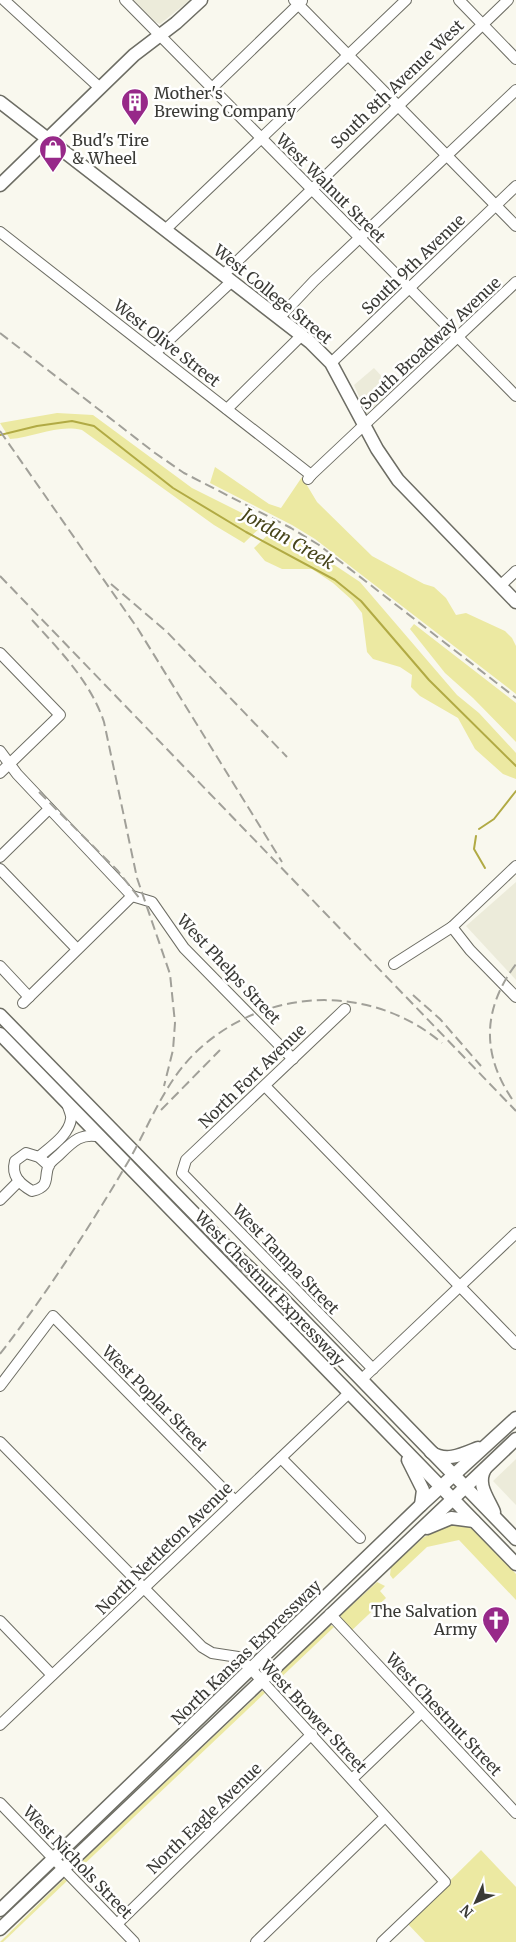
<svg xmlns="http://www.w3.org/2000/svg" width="516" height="1942" font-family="Merriweather,serif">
<rect width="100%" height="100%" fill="#f9f8ee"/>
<g fill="#ecebda">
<path d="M133,0h57l-30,24 -7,-3z"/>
<path d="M374,368l22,24 -26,22 -3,1 -13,-30z"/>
<path d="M516,882v98l-50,-54z"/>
<path d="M516,1459v46l-23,-24z"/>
</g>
<g fill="#ece9a2">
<path d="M57,413l36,2 99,73 72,36 -20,19 -30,-18 -132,-95c-25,-6 -47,7 -72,9l-10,-16z"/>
<path d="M215,467l54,37 12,4 21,-31 15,25 55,54 52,28 10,3 12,11 10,17 10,-2 39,18 7,7 4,8v48l-201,-155 -23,-14 -82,-42z"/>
<path d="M274,529l35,19 51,34 97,113 22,18 37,40v26l-13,-5 -28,-25 -17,-31 -38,-22 -9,-9 1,-12 -12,-8 -27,-8 -6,-7 -5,-39 -10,-13 -19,-17 -21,-14h-30l-17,-8 -11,-13z"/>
<path d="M414,624l102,79v39l-43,-44 -28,-25 -35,-44z"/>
<path d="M455,1523c24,2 45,34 61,51v26l-57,-60 -32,7 -34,32 -3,-4 1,-8 33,-30z"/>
<path d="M377,1582l8,4 -5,5 6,7 -36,34 -10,-13 1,-4z"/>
<path d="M331,1625l3,2 -61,58v-7z"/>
<path d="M262,1691l4,1 -189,179 3,-8z"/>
<path d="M481,1850l35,37v55h-91l-18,-19z"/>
<path d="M64,1879l4,1 -65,62h-3z"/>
</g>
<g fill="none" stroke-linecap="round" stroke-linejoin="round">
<g stroke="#b1aa44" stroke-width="2">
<path d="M0,435l37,-9 35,-5 22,5 79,62 73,44 89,48 26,21 68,79 87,86"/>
<path d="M479,829l15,-10 22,-28"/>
<path d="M476,836l-2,13 11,19"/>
</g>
<g stroke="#6d6d64" stroke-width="12">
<g id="minor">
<path d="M4,0l96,88"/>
<path d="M125,0l391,396"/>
<path d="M294,0l222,226"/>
<path d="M459,0l57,59"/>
<path d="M211,89l91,-88"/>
<path d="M166,229l240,-229"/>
<path d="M0,232l311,243 -3,4"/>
<path d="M223,275l285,-275"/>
<path d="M279,318l35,-37 202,-191"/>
<path d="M156,352l76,-71"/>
<path d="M331,363l185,-177"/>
<path d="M227,409l75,-74"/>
<path d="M311,475l205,-193"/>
<path d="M500,586l16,-15"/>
<path d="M0,653l60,62 -60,58"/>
<path d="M0,751l17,23 115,122 20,6 32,46 109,111"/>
<path d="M0,857l49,-48"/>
<path d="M0,869l77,80"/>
<path d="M452,927l18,23 46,47"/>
<path d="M394,964l58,-37 64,-61"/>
<path d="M0,966l29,31"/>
<path d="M23,1003l109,-107"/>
<path d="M345,1009l-159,151 -4,13 191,196"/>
<path d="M265,1086l251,258"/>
<path d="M39,1157c11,-10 30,-22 32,-38 1,-4 -3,-11 -4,-16"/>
<path d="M49,1166l-10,-9 -13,-4 -11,8c-4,15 5,23 17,30 20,-5 11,-14 17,-26 2,-4 8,-8 11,-11 13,-13 22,-22 41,-17"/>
<path d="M0,1200l19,-19"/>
<path d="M361,1380l155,-147"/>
<path d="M0,1386l53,-70 182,185"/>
<path d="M0,1442l202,205 10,6 26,4 14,13 193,212 -63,60"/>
<path d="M281,1458l79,80"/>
<path d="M330,1614l186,199"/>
<path d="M0,1621l52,54"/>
<path d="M0,1725l349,-332"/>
<path d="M352,1779l69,-66"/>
<path d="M0,1803l134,139"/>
<path d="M117,1924l195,-190"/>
<path d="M256,1942l129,-125"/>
</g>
</g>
<g stroke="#6d6d64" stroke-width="15">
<g id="major">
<path d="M0,102l310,240 21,21 46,86 21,31 118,122"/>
<path d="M0,185l134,-130 42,-32 25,-23"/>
<path d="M0,1015l230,235 53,49 233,240"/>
<path d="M0,1034l516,530"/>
<path d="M431,1452c15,11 32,2 47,-4"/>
<path d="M408,1460l15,30 -2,15"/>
<path d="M485,1469c-9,15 3,29 9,43"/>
<path d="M427,1528l24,-10 23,3"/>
<path d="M0,1910l421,-405 95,-87"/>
<path d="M0,1929l516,-490"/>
</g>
</g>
<use href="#minor" stroke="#fff" stroke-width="10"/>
<use href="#major" stroke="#fff" stroke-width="12"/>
<g stroke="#a1a099" stroke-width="2" stroke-dasharray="10 5" stroke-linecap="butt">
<path d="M0,333l155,120 29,20 107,55 28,17 197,153"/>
<path d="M0,431l138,198 144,233"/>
<path d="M0,576l516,535"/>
<path d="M111,584l56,48 120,125"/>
<path d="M32,620c29,32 58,61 72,102l33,156 33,96 5,49 -2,27 -9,36"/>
<path d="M39,792l79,79 22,28"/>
<path d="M413,995l27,24 41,47"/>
<path d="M512,1099c-31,-46 -29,-91 4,-135"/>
<path d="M161,1110l59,-60"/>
<path d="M0,1354c47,-61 89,-126 128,-192 21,-36 35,-76 64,-106 68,-69 176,-75 250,-13"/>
</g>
</g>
<defs>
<g id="building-pin" transform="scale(1.4375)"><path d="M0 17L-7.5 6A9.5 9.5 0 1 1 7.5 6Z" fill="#972989" stroke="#fffffe"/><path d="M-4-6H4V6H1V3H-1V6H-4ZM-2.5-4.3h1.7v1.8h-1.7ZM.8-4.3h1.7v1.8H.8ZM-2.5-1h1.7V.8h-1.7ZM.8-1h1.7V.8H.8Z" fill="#fff"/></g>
<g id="shop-pin" transform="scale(1.4375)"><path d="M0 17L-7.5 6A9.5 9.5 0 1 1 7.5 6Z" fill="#972989" stroke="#fffffe"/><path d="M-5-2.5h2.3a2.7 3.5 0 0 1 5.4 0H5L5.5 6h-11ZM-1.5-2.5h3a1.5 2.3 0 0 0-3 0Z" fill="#fff"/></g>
<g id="church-pin" transform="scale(1.4375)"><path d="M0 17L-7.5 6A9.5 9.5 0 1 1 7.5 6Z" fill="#972989" stroke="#fffffe"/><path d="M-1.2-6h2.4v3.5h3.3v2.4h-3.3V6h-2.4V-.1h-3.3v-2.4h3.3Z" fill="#fff"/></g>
</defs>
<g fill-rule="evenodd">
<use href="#building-pin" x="135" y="102"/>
<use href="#shop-pin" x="53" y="149"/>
<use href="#church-pin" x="496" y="1620"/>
</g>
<g text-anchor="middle" stroke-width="5" stroke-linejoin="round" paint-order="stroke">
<g font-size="16" fill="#3a3a36" stroke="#fffffe">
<text transform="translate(397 84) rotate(-44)" y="6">South 8th Avenue West</text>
<text transform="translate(331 188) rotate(45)" y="6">West Walnut Street</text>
<text transform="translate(413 264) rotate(-44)" y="6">South 9th Avenue</text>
<text transform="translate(273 294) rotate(39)" y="6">West College Street</text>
<text transform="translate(167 343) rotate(38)" y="6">West Olive Street</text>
<text transform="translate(430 343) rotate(-43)" y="6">South Broadway Avenue</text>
<text transform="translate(229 969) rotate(47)" y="6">West Phelps Street</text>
<text transform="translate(252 1076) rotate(-44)" y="6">North Fort Avenue</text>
<text transform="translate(286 1259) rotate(46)" y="6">West Tampa Street</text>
<text transform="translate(270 1288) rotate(46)" y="6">West Chestnut Expressway</text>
<text transform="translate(155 1398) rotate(45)" y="6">West Poplar Street</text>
<text transform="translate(164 1548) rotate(-44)" y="6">North Nettleton Avenue</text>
<text transform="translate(246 1652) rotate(-44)" y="6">North Kansas Expressway</text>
<text transform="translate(444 1714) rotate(47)" y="6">West Chestnut Street</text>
<text transform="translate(314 1716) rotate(47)" y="6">West Brower Street</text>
<text transform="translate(204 1818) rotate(-44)" y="6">North Eagle Avenue</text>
<text transform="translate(78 1862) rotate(46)" y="6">West Nichols Street</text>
</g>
<g font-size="16" fill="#3a3a36" stroke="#fffffe" text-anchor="start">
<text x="154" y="99">Mother's<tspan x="154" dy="18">Brewing Company</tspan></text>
<text x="72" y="146">Bud's Tire<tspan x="72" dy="18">&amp; Wheel</tspan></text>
<text x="477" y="1617" text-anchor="end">The Salvation<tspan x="477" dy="18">Army</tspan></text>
</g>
<g font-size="18" font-style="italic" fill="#47451a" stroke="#fffffe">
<text transform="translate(288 539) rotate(30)" y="6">Jordan Creek</text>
</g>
</g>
<g transform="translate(476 1902) rotate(225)" stroke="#fffffe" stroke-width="4" paint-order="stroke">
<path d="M0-4L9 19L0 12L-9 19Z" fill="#3a3a36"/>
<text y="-8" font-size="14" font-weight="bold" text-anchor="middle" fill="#3a3a36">N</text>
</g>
</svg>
